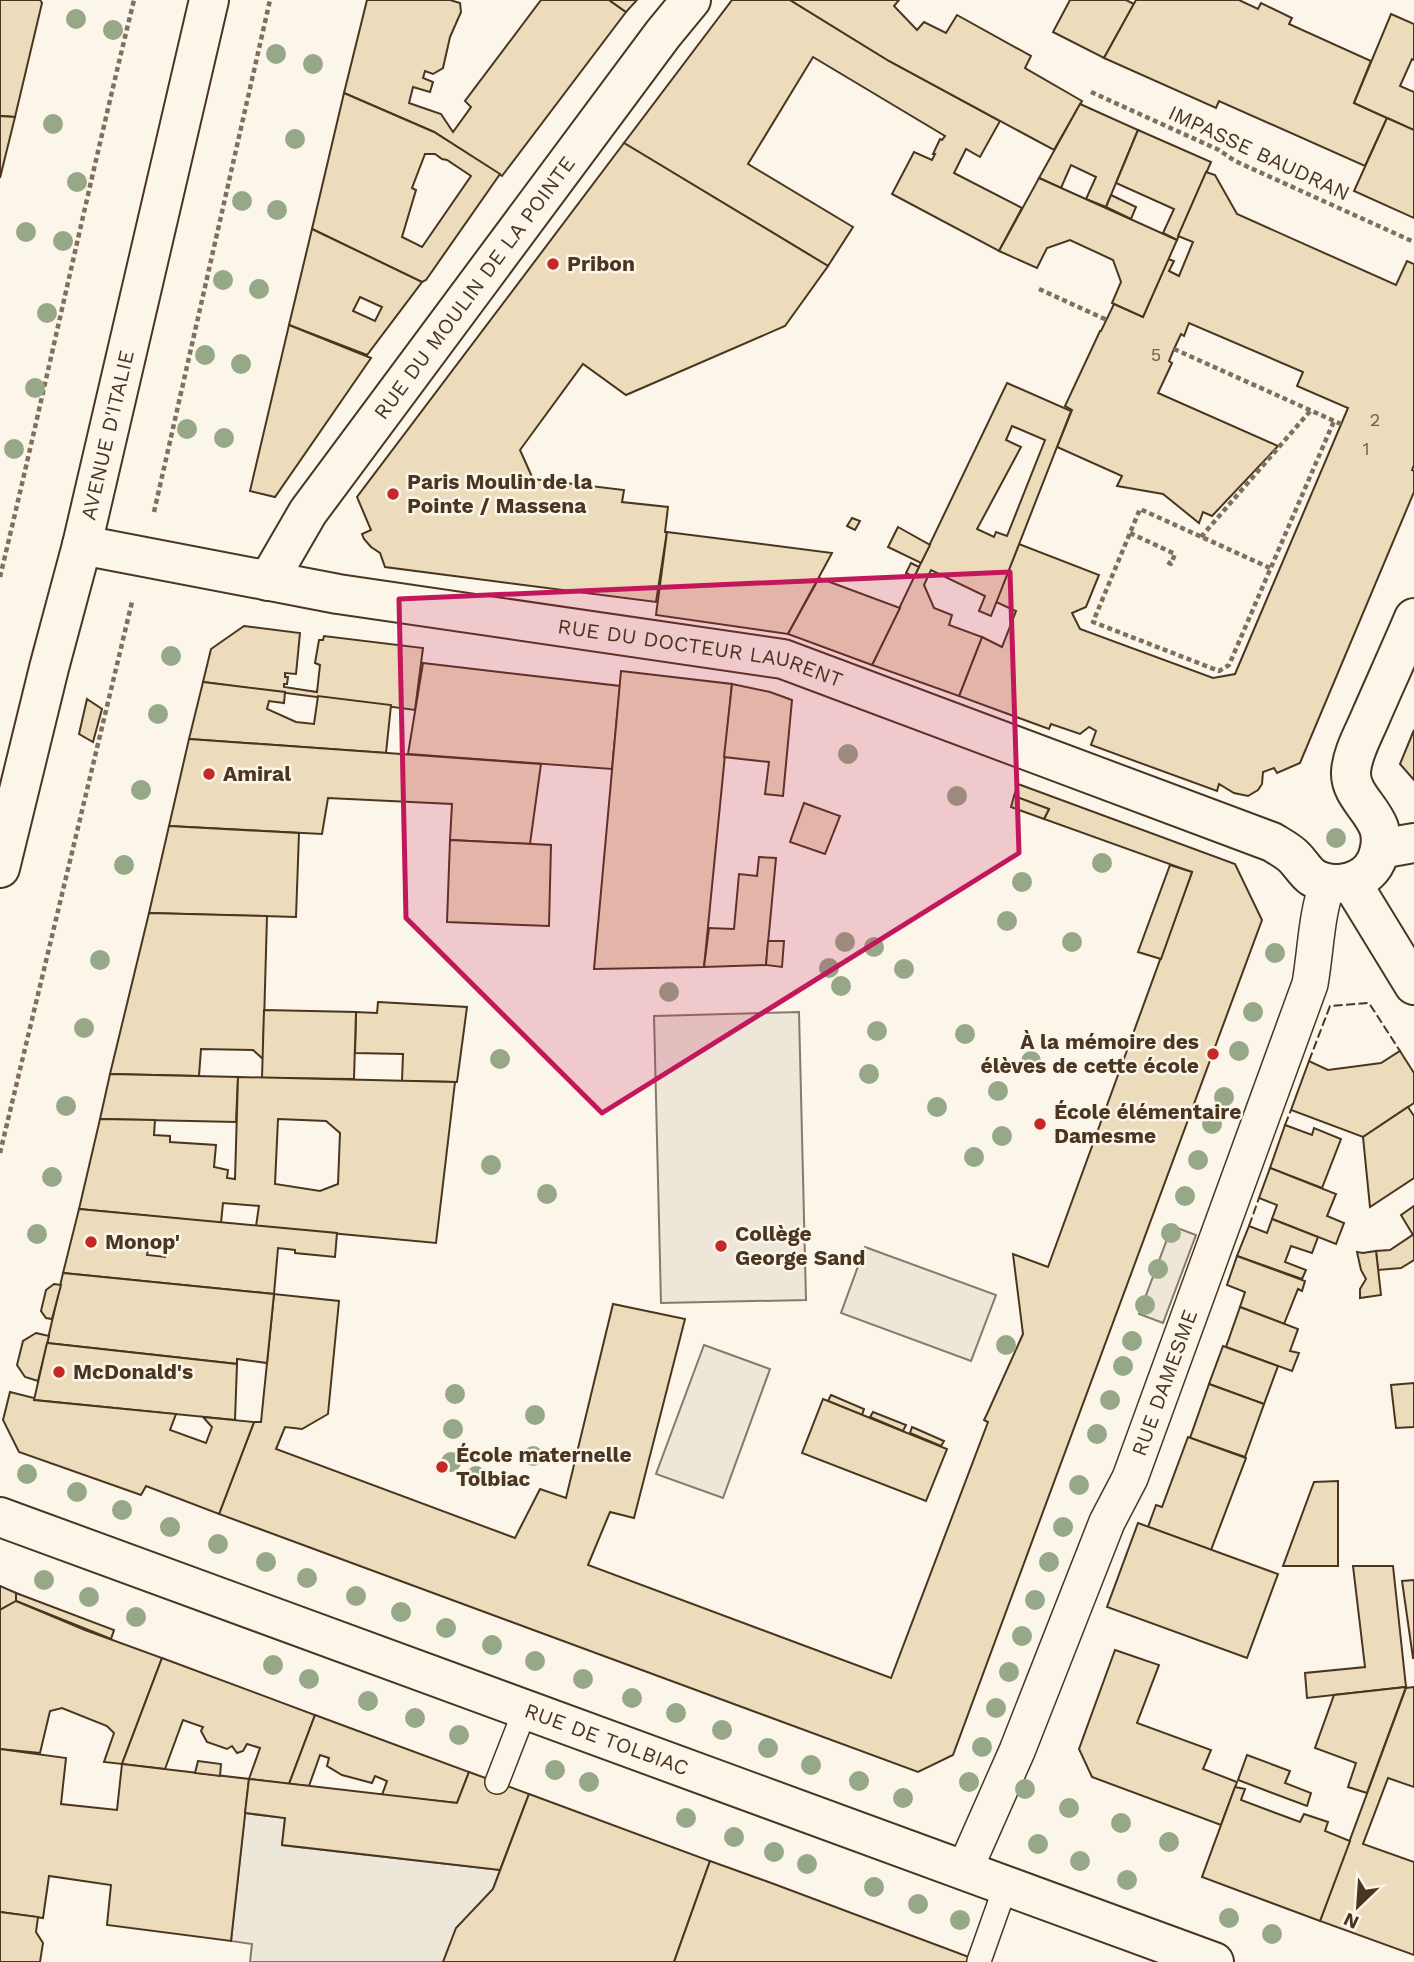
<svg xmlns="http://www.w3.org/2000/svg" width="1414" height="1962" font-family="'Work Sans',sans-serif">
<rect width="100%" height="100%" fill="#fbf6e9"/>
<g fill="#ede6d9" stroke="#887966" stroke-width="2">
<path d="M799,1012l7,288 -145,3 -7,-287z"/>
<path d="M1172,1226l24,9 -33,88 -24,-9z"/>
<path d="M865,1247l131,48 -25,66 -130,-48z"/>
<path d="M704,1345l66,24 -47,129 -67,-24z"/>
</g>
<path fill="#ede7d9" stroke="#887966" stroke-width="2" d="M245,1813l40,5 -3,27 218,25 -7,19 -50,73h-193l2,-18 -21,-3z"/>
<g fill="#ecdcbc" stroke="#4a3520" stroke-width="2" fill-rule="evenodd">
<path d="M0,0h40l2,3 -27,114 -15,-1z"/>
<path d="M367,0h83l10,3 1,9 -11,25 -7,31 -10,6 -8,-3 -2,7 10,4 -3,10 -17,-5 -4,16 32,11 12,18 18,-25 -6,-6 76,-101h68l17,12 -124,164 -68,-44 -90,-39z"/>
<path d="M609,0h28l-11,12z"/>
<path d="M732,0h58l99,61 111,60 -20,36 -14,-8 -12,24 68,35 -23,43 -107,-57 22,-42 18,8 3,-6h-2l7,-15 2,1 3,-4 -132,-79 -65,107 105,63 -25,39 -204,-123z"/>
<path d="M790,0h109l-5,6 23,24 7,-8 22,11 11,-18 74,41 -6,12 57,33 -28,49 -165,-89z"/>
<path d="M1070,0h56l8,4 -30,54 -51,-26z"/>
<path d="M1136,0h103l19,9 3,-6 31,15 -3,6 82,37 -17,42 33,15 -22,48 -146,-65 -3,7 -112,-50z"/>
<path d="M1391,14l23,10v36l-2,-1 -12,27 14,6v38l-60,-27z"/>
<path d="M344,93l90,39 66,42 -74,106 -4,2 -110,-53zM425,154h10l7,5 5,1 24,16 -49,71 -20,-10 14,-47 -4,-2z"/>
<path d="M1080,104l58,26 -32,77 -20,-8 10,-22 -25,-12 -10,23 -22,-10z"/>
<path d="M0,116l15,1 -15,61z"/>
<path d="M1387,118l27,12v88l-60,-27z"/>
<path d="M1138,130l73,32 -34,78 -14,-7 11,-24 -58,-26z"/>
<path d="M624,143l204,123 -43,60 -159,69 -43,-31 -63,86 13,29 91,11 -2,12 46,5 -3,25h2l-11,70 -271,-35 -5,-14 -9,-6 -7,-8 -2,-5 9,-4 -14,-33z"/>
<path d="M1206,172l9,3 22,39 159,71 11,-24 7,3v201l-2,5 2,1v21l-114,271 -23,10 -3,-5 -11,4 -1,12 -4,6 -10,6 -14,-3 -15,-9 -2,7 -126,-46 5,-14 -7,-4 -9,7 -29,-10 -2,5 -90,-33 23,-59 20,10 14,-36 -20,-9 23,-58 80,31 -13,32 -14,6 8,16 133,49 22,-4 113,-266 -51,-22 6,-14 -114,-49 -5,13 -3,-2 -7,15 -5,12 3,2 -14,30 120,53 -66,70 -9,-4 -4,11 -36,-29 -46,-8 5,-10 -65,-29 15,-37 -7,-4 35,-75h1l13,-27 29,13 25,-58 6,2 -5,10 10,5 14,-34 -15,-6z"/>
<path d="M1039,178l138,62 -34,77 -31,-14 9,-21 -8,-22 -43,-20 -23,8 -10,20 -38,-17z"/>
<path d="M1111,195l25,12 -5,12 -25,-12z"/>
<path d="M312,229l110,53 -55,73 -78,-30zM360,297l22,10 -7,14 -22,-10z"/>
<path d="M289,325l82,33 -96,139 -25,-6z"/>
<path d="M1007,383l64,28 -80,205 -12,-5 6,-15 -54,-26 -7,15 10,23 18,7 -3,10 33,12 -23,59 -87,-31zM1012,426l33,14 -38,96 -11,-4 -2,5 -17,-8 44,-82 -15,-7z"/>
<path d="M852,518l8,3 -5,9 -8,-4z"/>
<path d="M898,527l32,18 -9,18 -33,-16z"/>
<path d="M667,532l165,21 -44,81 -132,-19z"/>
<path d="M911,563l8,4 -5,10 -8,-4z"/>
<path d="M819,578l81,30 -28,57 -84,-31z"/>
<path d="M244,626l56,7 -4,41 -11,-1v4h3l-1,7h-3v3l33,5 3,-27 -5,-2 4,-23h4l1,-4 99,12 -8,62 -212,-28 8,-33z"/>
<path d="M423,663l197,23 -8,83 -204,-15z"/>
<path d="M621,671l111,13 -28,283 -110,2z"/>
<path d="M203,682l82,10 -1,11 -15,-2 -2,8 29,13 18,2 4,-28 73,9 -5,48 -197,-14z"/>
<path d="M732,684l38,8 22,8 -9,96 -18,-2 4,-32 -45,-5z"/>
<path d="M87,699l15,10 -9,33 -14,-8z"/>
<path d="M1414,730v50l-14,-16z"/>
<path d="M189,739l352,25 -11,80 -80,-4 2,-36 -124,-6 -6,36 -153,-8z"/>
<path d="M1018,784l217,80 27,56 -309,835 -35,17 -699,-258 35,-92h7l13,-128 65,7 -11,113 -26,15 -17,-2 -9,22 239,89 25,-49 26,9 47,-194 72,15 -51,199 -24,-6 -22,53 303,113 97,-256 -4,-2 3,-6 36,-80 -10,-80 35,13 144,-395 -148,-53 5,-10 -35,-13z"/>
<path d="M1014,796l35,13 -5,10 -33,-12z"/>
<path d="M804,803l36,13 -15,38 -35,-12z"/>
<path d="M169,826l130,7 -3,84 -147,-4z"/>
<path d="M450,840l101,5 -2,81 -102,-4z"/>
<path d="M759,857l17,1 -10,107 -62,2 5,-39 25,1 5,-55 18,2z"/>
<path d="M1170,865l22,7 -31,87 -23,-7z"/>
<path d="M149,913l118,3 -4,143 -10,-9 -52,-1 -2,27 -89,-2z"/>
<path d="M768,941h16l-2,26 -16,-2z"/>
<path d="M378,1002l89,5 -10,75 -55,-1 1,-27 -48,-1 1,-41 21,1z"/>
<path d="M264,1010l92,2 -2,67 -92,-1z"/>
<path d="M1400,1051l14,22v30l-51,34 -72,-27 18,-49 19,9 53,-7z"/>
<path d="M110,1074l128,3 -2,45 -136,-3z"/>
<path d="M238,1077l217,5 -19,161 -180,-17 3,-20 -36,-3 -2,20 -142,-14 21,-90 55,1 -1,15 16,1v6l46,3 -2,22 14,3 -1,8 8,1zM278,1119l48,2 14,12 -2,51 -18,7 -45,-7z"/>
<path d="M1408,1107l6,9v62l-44,29 -7,-70z"/>
<path d="M1285,1125l27,10 2,-7 27,11 -19,49 -52,-20z"/>
<path d="M1270,1168l66,26 -9,22 17,7 -8,21 -64,-25 5,-14 -18,-7z"/>
<path d="M1414,1206v28l-1,1 -12,-20z"/>
<path d="M79,1209l258,24 -2,24 -40,-4v-3l-17,-2 -4,46 -211,-21zM150,1241l16,2 -1,14 -18,-2z"/>
<path d="M1272,1219l46,18 -6,16 -21,-7 -6,16 21,8 -4,9 -65,-23 12,-30 18,7z"/>
<path d="M1414,1234v26l-13,8 -23,2 -2,-19 14,-1z"/>
<path d="M1376,1251l5,44 -21,3v-9l6,-10 -5,-9 -4,-18 6,1z"/>
<path d="M1237,1256l68,25 -3,10 -4,-2 -14,35 -44,-17 5,-15 -18,-7z"/>
<path d="M63,1273l211,21 -7,69 -30,-4v5l-190,-21z"/>
<path d="M54,1284l7,1 -9,34 -6,-1 -5,-7 5,-21z"/>
<path d="M1240,1307l58,22 -8,22 9,2 -7,18 -66,-24z"/>
<path d="M36,1333l13,3 -11,45 -13,-4 -8,-12 6,-24z"/>
<path d="M47,1343l190,21 -2,56 -201,-20z"/>
<path d="M1223,1346l55,20 -14,38 -55,-20z"/>
<path d="M1414,1383v44l-18,1 -5,-43z"/>
<path d="M1209,1384l55,20 -19,53 -55,-19z"/>
<path d="M10,1392l24,6v2l142,14 -6,16 36,13 6,-16 -9,-10 51,5 -35,92 -73,-28 -5,9 -122,-43 -16,-32z"/>
<path d="M831,1395l33,14 -2,6 -34,-14z"/>
<path d="M823,1399l124,50 -21,52 -124,-48z"/>
<path d="M873,1412l33,13 -3,6 -33,-14z"/>
<path d="M912,1427l32,14 -3,5 -31,-13z"/>
<path d="M1188,1437l58,21 -35,92 -63,-23 8,-22 6,2z"/>
<path d="M1338,1481v85h-55l31,-84z"/>
<path d="M1138,1523l140,51 -31,84 -140,-51z"/>
<path d="M1353,1566h40l13,121 -99,11 -2,-25 60,-6z"/>
<path d="M1414,1580v78h-1l-11,-77z"/>
<path d="M0,1586l16,7v8l-16,9z"/>
<path d="M16,1593l98,37 -3,9 -95,-38z"/>
<path d="M16,1601l69,29 77,28 -40,106 -18,-2 10,-29 -7,-7 -45,-18 -12,3 -10,42 -40,-4v-139z"/>
<path d="M1115,1650l44,15 -22,58 74,27 -8,19 34,13 -16,43 -129,-48 -13,-28z"/>
<path d="M162,1658l153,57 -26,69 -40,-5 11,-31 -13,-4 -4,7 -6,2 -5,-7 -5,3 -20,-7 -6,-11 2,-4 -20,-7 -18,49 -43,-5z"/>
<path d="M1406,1687l-39,106 -19,-6 8,-24 -41,-15 19,-53z"/>
<path d="M1414,1687v100l-26,-9 -25,66 51,18v93l-94,-34 86,-233z"/>
<path d="M315,1715l154,57 -12,31 -75,-8 5,-14 -12,-5 -3,7 -30,-8 -15,-9 2,-8 -9,-3 -11,31 -20,-2z"/>
<path d="M0,1749l66,9 -5,46 56,6 5,-46 127,15 -18,162 -124,-16 4,-40 -62,-9 -6,42 -43,-6z"/>
<path d="M1247,1755l43,16 -5,12 26,10 -4,13 -69,-26z"/>
<path d="M198,1761l23,3 -1,12 -25,-3z"/>
<path d="M469,1772l60,22 -29,76 -218,-25 3,-27 -40,-5 4,-34 208,24z"/>
<path d="M1235,1787l10,2 -4,11 59,22 4,-8 24,8 -3,9 25,10 -30,80 -118,-44z"/>
<path d="M529,1794l181,67 -36,101h-231l13,-34 37,-39z"/>
<path d="M710,1861l64,23 208,78h-308z"/>
<path d="M0,1912l38,5 -2,15 7,11 -3,19h-40z"/>
</g>
<g fill="none" stroke-linecap="round" stroke-linejoin="round">
<g stroke="#4a3520" stroke-width="26">
<g id="service">
<path d="M497,1782l28,-72"/>
<path d="M979,1961l27,-76"/>
</g>
</g>
<g stroke="#4a3520" stroke-width="38">
<g id="pedestrian">
<path id="s1" d="M964,1871l53,-120 90,-229 23,-44 180,-494c6,-34 6,-70 18,-101"/>
</g>
</g>
<g stroke="#4a3520" stroke-width="42">
<g id="minor">
<path id="s2" d="M82,545l256,49 445,65 489,183c8,5 16,9 22,15 7,7 11,15 18,20 18,12 45,8 59,-8 9,-11 12,-28 8,-41 -7,-20 -29,-34 -28,-56 1,-19 13,-39 20,-56 14,-32 29,-65 43,-98"/>
<path id="s3" d="M268,581l40,-69 355,-478 28,-34"/>
<path d="M1380,849l34,-6"/>
<path d="M1351,882l63,103"/>
</g>
</g>
<g stroke="#4a3520" stroke-width="42">
<g id="secondary">
<path id="s4" d="M0,1517l1214,445"/>
</g>
</g>
<g stroke="#4a3520" stroke-width="42">
<g id="primary">
<path id="s5" d="M0,868l49,-200 33,-123 127,-545"/>
</g>
</g>
<g stroke="#7f6f5c" stroke-width="4.5" stroke-dasharray="5 3.5" stroke-linecap="butt">
<path d="M1091,92l128,58 16,11 179,81"/>
<path d="M1039,289l68,31"/>
<path d="M1174,349l167,75"/>
<path d="M154,512l116,-512"/>
<path d="M1130,533l45,21 -4,10 -5,-3"/>
<path d="M1201,537l110,-127"/>
<path d="M1270,568l-130,-59 -47,113 126,49 10,-6 105,-244"/>
<path d="M0,577c46,-192 87,-385 134,-577"/>
<path d="M0,1153l132,-551"/>
</g>
<use href="#service" stroke="#fbf6e9" stroke-width="23"/>
<use href="#pedestrian" stroke="#fbf6e9" stroke-width="35"/>
<use href="#minor" stroke="#fbf6e9" stroke-width="38"/>
<use href="#secondary" stroke="#fbf6e9" stroke-width="38"/>
<use href="#primary" stroke="#fbf6e9" stroke-width="38"/>
<g stroke="#4a3520" stroke-width="2" stroke-dasharray="9 3.5" stroke-linecap="butt">
<path d="M1309,1061l21,-55 39,-3 31,48"/>
<path d="M1285,1125l6,-15"/>
<path d="M1249,1226l10,-28"/>
</g>
</g>
<g fill="#96a887">
<circle cx="76" cy="19" r="10"/>
<circle cx="113" cy="30" r="10"/>
<circle cx="276" cy="54" r="10"/>
<circle cx="313" cy="64" r="10"/>
<circle cx="53" cy="124" r="10"/>
<circle cx="295" cy="139" r="10"/>
<circle cx="77" cy="182" r="10"/>
<circle cx="242" cy="201" r="10"/>
<circle cx="277" cy="210" r="10"/>
<circle cx="26" cy="232" r="10"/>
<circle cx="63" cy="241" r="10"/>
<circle cx="223" cy="280" r="10"/>
<circle cx="259" cy="289" r="10"/>
<circle cx="47" cy="313" r="10"/>
<circle cx="205" cy="355" r="10"/>
<circle cx="241" cy="364" r="10"/>
<circle cx="35" cy="388" r="10"/>
<circle cx="187" cy="429" r="10"/>
<circle cx="224" cy="438" r="10"/>
<circle cx="14" cy="449" r="10"/>
<circle cx="171" cy="656" r="10"/>
<circle cx="158" cy="714" r="10"/>
<circle cx="848" cy="754" r="10"/>
<circle cx="141" cy="790" r="10"/>
<circle cx="957" cy="796" r="10"/>
<circle cx="1336" cy="838" r="10"/>
<circle cx="1102" cy="863" r="10"/>
<circle cx="124" cy="865" r="10"/>
<circle cx="1022" cy="882" r="10"/>
<circle cx="1007" cy="921" r="10"/>
<circle cx="845" cy="942" r="10"/>
<circle cx="1072" cy="942" r="10"/>
<circle cx="874" cy="947" r="10"/>
<circle cx="1275" cy="953" r="10"/>
<circle cx="100" cy="960" r="10"/>
<circle cx="829" cy="968" r="10"/>
<circle cx="904" cy="969" r="10"/>
<circle cx="841" cy="986" r="10"/>
<circle cx="669" cy="992" r="10"/>
<circle cx="1253" cy="1012" r="10"/>
<circle cx="84" cy="1028" r="10"/>
<circle cx="877" cy="1031" r="10"/>
<circle cx="965" cy="1034" r="10"/>
<circle cx="1239" cy="1051" r="10"/>
<circle cx="500" cy="1059" r="10"/>
<circle cx="1031" cy="1061" r="10"/>
<circle cx="869" cy="1074" r="10"/>
<circle cx="998" cy="1091" r="10"/>
<circle cx="1224" cy="1097" r="10"/>
<circle cx="66" cy="1106" r="10"/>
<circle cx="937" cy="1107" r="10"/>
<circle cx="1212" cy="1124" r="10"/>
<circle cx="1002" cy="1136" r="10"/>
<circle cx="974" cy="1157" r="10"/>
<circle cx="1198" cy="1160" r="10"/>
<circle cx="491" cy="1165" r="10"/>
<circle cx="52" cy="1177" r="10"/>
<circle cx="547" cy="1194" r="10"/>
<circle cx="1185" cy="1196" r="10"/>
<circle cx="1171" cy="1233" r="10"/>
<circle cx="37" cy="1234" r="10"/>
<circle cx="1158" cy="1269" r="10"/>
<circle cx="1145" cy="1305" r="10"/>
<circle cx="1132" cy="1341" r="10"/>
<circle cx="1006" cy="1345" r="10"/>
<circle cx="1123" cy="1366" r="10"/>
<circle cx="455" cy="1394" r="10"/>
<circle cx="1110" cy="1400" r="10"/>
<circle cx="535" cy="1415" r="10"/>
<circle cx="453" cy="1429" r="10"/>
<circle cx="1097" cy="1434" r="10"/>
<circle cx="533" cy="1456" r="10"/>
<circle cx="451" cy="1462" r="10"/>
<circle cx="27" cy="1474" r="10"/>
<circle cx="476" cy="1476" r="10"/>
<circle cx="1079" cy="1485" r="10"/>
<circle cx="77" cy="1492" r="10"/>
<circle cx="122" cy="1510" r="10"/>
<circle cx="170" cy="1527" r="10"/>
<circle cx="1063" cy="1527" r="10"/>
<circle cx="218" cy="1544" r="10"/>
<circle cx="266" cy="1562" r="10"/>
<circle cx="1049" cy="1562" r="10"/>
<circle cx="307" cy="1578" r="10"/>
<circle cx="44" cy="1580" r="10"/>
<circle cx="356" cy="1596" r="10"/>
<circle cx="89" cy="1597" r="10"/>
<circle cx="1035" cy="1600" r="10"/>
<circle cx="401" cy="1612" r="10"/>
<circle cx="136" cy="1617" r="10"/>
<circle cx="446" cy="1628" r="10"/>
<circle cx="1022" cy="1636" r="10"/>
<circle cx="492" cy="1645" r="10"/>
<circle cx="535" cy="1661" r="10"/>
<circle cx="273" cy="1665" r="10"/>
<circle cx="1009" cy="1672" r="10"/>
<circle cx="309" cy="1679" r="10"/>
<circle cx="583" cy="1679" r="10"/>
<circle cx="632" cy="1698" r="10"/>
<circle cx="368" cy="1701" r="10"/>
<circle cx="996" cy="1708" r="10"/>
<circle cx="676" cy="1713" r="10"/>
<circle cx="415" cy="1718" r="10"/>
<circle cx="722" cy="1730" r="10"/>
<circle cx="459" cy="1735" r="10"/>
<circle cx="982" cy="1747" r="10"/>
<circle cx="768" cy="1748" r="10"/>
<circle cx="811" cy="1765" r="10"/>
<circle cx="555" cy="1770" r="10"/>
<circle cx="859" cy="1781" r="10"/>
<circle cx="589" cy="1782" r="10"/>
<circle cx="969" cy="1782" r="10"/>
<circle cx="1025" cy="1789" r="10"/>
<circle cx="903" cy="1798" r="10"/>
<circle cx="1069" cy="1808" r="10"/>
<circle cx="686" cy="1818" r="10"/>
<circle cx="1121" cy="1823" r="10"/>
<circle cx="734" cy="1837" r="10"/>
<circle cx="1169" cy="1842" r="10"/>
<circle cx="1038" cy="1844" r="10"/>
<circle cx="774" cy="1852" r="10"/>
<circle cx="1080" cy="1861" r="10"/>
<circle cx="807" cy="1864" r="10"/>
<circle cx="1127" cy="1880" r="10"/>
<circle cx="874" cy="1887" r="10"/>
<circle cx="918" cy="1904" r="10"/>
<circle cx="1229" cy="1918" r="10"/>
<circle cx="960" cy="1920" r="10"/>
<circle cx="1272" cy="1934" r="10"/>
</g>
<path fill="#c2185b" fill-opacity="0.2" stroke="#c2185b" stroke-width="5" stroke-linejoin="round" d="M1010,572l9,281 -417,260 -196,-195 -7,-319z"/>
<g fill="#c62828" stroke="#fbf6e9" stroke-width="2.5">
<circle cx="553" cy="264" r="7"/>
<circle cx="393" cy="494" r="7"/>
<circle cx="209" cy="774" r="7"/>
<circle cx="1213" cy="1054" r="7"/>
<circle cx="1040" cy="1124" r="7"/>
<circle cx="91" cy="1242" r="7"/>
<circle cx="721" cy="1246" r="7"/>
<circle cx="59" cy="1372" r="7"/>
<circle cx="442" cy="1467" r="7"/>
</g>
<g text-anchor="middle" stroke-width="5" stroke-linejoin="round" paint-order="stroke">
<g font-size="18" fill="#725f47">
<text x="1156" y="361">5</text>
<text x="1375" y="426">2</text>
<text x="1366" y="455">1</text>
</g>
<g font-size="21" fill="#4a3520" stroke="#fbf6e9">
<text transform="translate(1259 153) rotate(25)" y="7">IMPASSE BAUDRAN</text>
<text dy="7" stroke="none"><textPath href="#s3" startOffset="359">RUE DU MOULIN DE LA POINTE</textPath></text>
<text dy="7" stroke="none"><textPath href="#s5" startOffset="446">AVENUE D'ITALIE</textPath></text>
<text dy="7" stroke="none"><textPath href="#s2" startOffset="628">RUE DU DOCTEUR LAURENT</textPath></text>
<text dy="7" stroke="none"><textPath href="#s1" startOffset="528">RUE DAMESME</textPath></text>
<text dy="7" stroke="none"><textPath href="#s4" startOffset="646">RUE DE TOLBIAC</textPath></text>
</g>
<g font-size="21" font-weight="bold" fill="#4a3520" stroke="#fbf6e9" text-anchor="start">
<text x="567" y="271">Pribon</text>
<text x="407" y="489">Paris Moulin de la<tspan x="407" dy="24">Pointe / Massena</tspan></text>
<text x="223" y="781">Amiral</text>
<text x="1199" y="1049" text-anchor="end">À la mémoire des<tspan x="1199" dy="24">élèves de cette école</tspan></text>
<text x="1054" y="1119">École élémentaire<tspan x="1054" dy="24">Damesme</tspan></text>
<text x="735" y="1241">Collège<tspan x="735" dy="24">George Sand</tspan></text>
<text x="105" y="1249">Monop'</text>
<text x="73" y="1379">McDonald's</text>
<text x="456" y="1462">École maternelle<tspan x="456" dy="24">Tolbiac</tspan></text>
</g>
</g>
<g transform="translate(1358 1906) rotate(205)" stroke="#fbf6e9" stroke-width="5" paint-order="stroke">
<path d="M0-5L12 26L0 18L-12 26Z" fill="#4a3520"/>
<text y="-10" font-size="19" font-weight="bold" text-anchor="middle" fill="#4a3520">N</text>
</g>
</svg>
